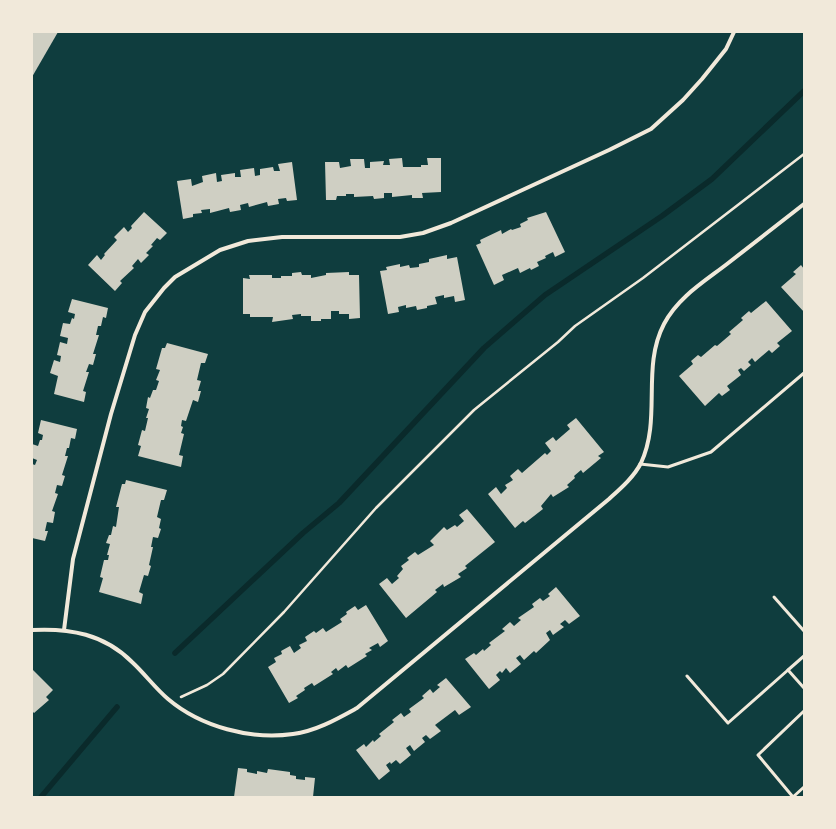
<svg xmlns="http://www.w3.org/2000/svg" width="836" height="829" font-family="Jost,sans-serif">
<rect width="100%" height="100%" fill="#0f3d3e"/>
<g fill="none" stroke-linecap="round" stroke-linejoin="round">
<g stroke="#0a2a2b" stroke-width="5.5">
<path d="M175,653l128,-120 36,-30 145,-155 61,-53 117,-79 50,-37 92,-88"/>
<path d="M41,797l76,-90"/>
</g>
</g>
<g fill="#cfcfc3">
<path d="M32,32h26l-26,45z"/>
<path d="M402,158l1,9h18v-2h7l-1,-7h14v34l-19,1 1,5h-11v-3l-20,2v-4h-8v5l-10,1 -1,-3 -19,1v-3h-8v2h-9l-1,4h-10l-1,-38h14l1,6 11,-2 -1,-7h14l1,9h5v-6l14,-1 -1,4h7l-1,-6z"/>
<path d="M292,162l5,38 -10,1 -1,-3 -8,1 1,5 -11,2 -1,-4 -18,5 -1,-4 -8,2 1,5 -11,2 -1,-4 -19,5v-4l-9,1 1,3 -9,1v3l-10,2 -6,-38 14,-2 1,7 11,-4 -1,-6 14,-3 1,9 5,-1 -1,-6 14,-2v4h6l-1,-7 14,-2 1,8 5,-1v-6l13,-2 1,4h6l-2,-7z"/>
<path d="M144,212l23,21 -7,7 -3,-2 -6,7 2,1 -7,7 3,2 -8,8 -3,-4 -6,7 2,2 -14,13 2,2 -7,8 -27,-26 9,-10 4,5 4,-5 -1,-1 13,-14 -3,-3 10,-10 4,5 4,-4 -1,-2z"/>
<path d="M546,212l19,40 -10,5 -2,-5 -8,4 1,2 -9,4 2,4 -8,4 -1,-2 -10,5 -2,-5 -16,7 2,5 -10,5 -18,-40 5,-2 -1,-3 21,-10 1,4 9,-5 1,1 9,-3 -1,-3 8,-4 -1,-2z"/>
<path d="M447,255v4l10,-2 8,43 -10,2 -1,-6 -10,2v-3l-9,2 2,7 -10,2v2l-10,2 -1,-4 -10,2v-3l-8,2 1,5 -11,2 -8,-43 7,-1 -1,-3 14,-3v3l9,-2 1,3 9,-1v-3l10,-2v-3z"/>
<path d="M801,265l3,4v43l-23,-25 15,-13 -3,-2z"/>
<path d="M301,272l1,3h9v3l15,-3v-2l23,-1v3h10l1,43 -11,1v-5h-10v-3h-8v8h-10v2h-10v-5h-10v-2l-9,1 1,4 -21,3 1,-5h-23v-3h-7v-36l7,1 -1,-4h23v3h9v-2h11v-3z"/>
<path d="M72,299l36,9 -2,10 -3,-1 -2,9h-3l-2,9h3l-6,19h3l-3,11 -4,-1 -3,8h3l-6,19 3,1 -2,10 -30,-8 4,-18 -8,-3 4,-13 6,2 1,-6 -4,-1 3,-13 7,2 1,-6 -8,-2 3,-13 7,1 2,-6 2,1 1,-5 -7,-2z"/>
<path d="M766,301l26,30 -15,12 3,3 -8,7 -3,-3 -14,12 -3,-4 -4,4 3,3 -7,6 -3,-3 -3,2 3,5 -14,11 3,4 -8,6 -3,-3 -14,13 -26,-30 14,-12 -2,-3 7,-6 3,2 14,-12 2,1 14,-12 -2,-2 14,-12 -2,-2 8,-7 2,2z"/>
<path d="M167,343l41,11 -3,9h-4l-4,17 4,1 -3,10h3l-3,11 -5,-2 -7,21 -4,-1 -1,6 2,1 -2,6 3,1 -5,21 4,1 -2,11 -43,-11 3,-10 -3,-1 4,-15 3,1 3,-13h-2l3,-9 -3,-1 2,-11 2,1 3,-8h3l3,-9 -3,-1 4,-10 -4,-1 6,-21h3z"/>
<path d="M576,418l28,34 -6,4 3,2 -18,15 -2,-3 -7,6 1,2 -8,7 2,2 -16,10 -2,-3 -10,12 2,3 -18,14 -2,-2 -8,7 -27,-34 8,-7 5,7 6,-6 -2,-3 8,-5 -3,-4 8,-7 4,4 23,-20 2,2 4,-4 -6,-8 8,-6 3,4 14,-12 -3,-4z"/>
<path d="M41,420l36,9 -2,10 -4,-1 -2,10h-2l-2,8h3l-6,19 3,1 -3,10 -5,-1 -2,8 3,1 -6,17 3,1 -2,11 -6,-1 -2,9h3l-3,10 -13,-3v-74l3,1 2,-5 -5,-2v-14l6,2 2,-6h2l1,-5 -5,-2z"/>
<path d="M126,480l41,10 -3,10h-3l-4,17 4,2 -2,9 2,1 -3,9 -5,-1 -2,10h2l-4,18 2,1 -3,10 -4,-1 -5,17 4,2 -2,10 -42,-12 4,-14 -3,-1 4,-17h4l1,-5h-2l3,-11 -4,-1 3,-8h2l2,-9 3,1 3,-20h-3l6,-23h3z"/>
<path d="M467,509l28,33 -30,24 2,2 -9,6 3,3 -17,10 -1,-3 -8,6 2,2 -31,26 -27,-34 8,-6 5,6 7,-6 -2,-2 6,-7 -2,-3 8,-6 -2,-2 8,-6 3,3 16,-10 -4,-4 14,-14 3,3 8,-5 2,2 7,-6 -5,-6z"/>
<path d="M556,587l24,29 -11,8 -4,-4 -5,4 4,3 -11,8 -3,-5 -4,3 4,7 -14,13 -2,-2 -10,9 -4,-5 -4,3 5,6 -11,9 -4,-5 -4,5 -2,-2 -4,4 4,5 -11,9 -24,-30 9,-6 2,2 7,-6 1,2 7,-6 -2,-2 16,-12 -3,-2 8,-7 4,4 7,-6 -3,-2 16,-11 -2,-3 8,-6 3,3 7,-5 -2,-2z"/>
<path d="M366,605l22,36 -8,6 -2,-4 -9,5 3,2 -7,4 2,2 -19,12 -2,-3 -8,6 -2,-3 -5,4 2,2 -19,12 -2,-3 -8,5 1,2 -9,6 2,2 -9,5 -21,-36 8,-5 -2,-4 8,-4 -1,-3 9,-5 4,7 7,-5 -2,-3 8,-4 -2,-4 9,-6 2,2 7,-5 3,4 16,-10 -2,-3 7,-5 -1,-2 9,-6 3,4z"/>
<path d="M32,669l21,21 -7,7 3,3 -15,13 -2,-2z"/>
<path d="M446,678l25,29 -12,8 -4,-5 -20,15 6,6 -11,8 -4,-4 -4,3 3,4 -11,9 -4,-6 -4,3 5,7 -11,9 -4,-4 -5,4 -1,-2 -4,3 4,6 -11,9 -23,-30 8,-6 2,3 7,-7 1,2 7,-6 -2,-2 15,-12 -2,-2 9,-7 3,4 7,-5 -2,-3 15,-11 -2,-2 8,-7 3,4 7,-6 -3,-2z"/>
<path d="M238,768l9,1v3l10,2v-3l10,2 1,-4 22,3v3l6,1v3l9,1v-3l10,1 -2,19h-79z"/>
</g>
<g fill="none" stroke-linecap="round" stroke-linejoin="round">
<path stroke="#f1e9da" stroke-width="2.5" d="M181,697l26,-12 16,-11 61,-62 92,-104 98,-98 84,-68 17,-16 68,-48 161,-124"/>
<g stroke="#f1e9da" stroke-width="3">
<path d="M640,464l28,3 43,-15 93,-79"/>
<path d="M774,597l30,34"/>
<path d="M804,656l-16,14 16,18"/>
<path d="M687,676l41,47 60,-53"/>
<path d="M804,711l-46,44 35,42 11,-10"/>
</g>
<g stroke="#f1e9da" stroke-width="4">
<path d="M32,630c38,-2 72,4 100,32 13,12 23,26 36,37 33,28 83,41 125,35 23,-3 44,-15 64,-26l252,-209c11,-10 25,-22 32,-36 21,-45 0,-95 23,-139 14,-27 41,-43 63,-60 26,-20 51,-40 77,-60"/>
<path d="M64,630l9,-71 38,-145 24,-79 10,-23 19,-24 11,-11 45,-27 28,-9 34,-4h118l23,-4 28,-10 158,-73 42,-21 32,-29 19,-21 24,-30 8,-17"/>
</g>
</g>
<rect width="836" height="829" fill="none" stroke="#f1e9da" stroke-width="66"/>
</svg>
